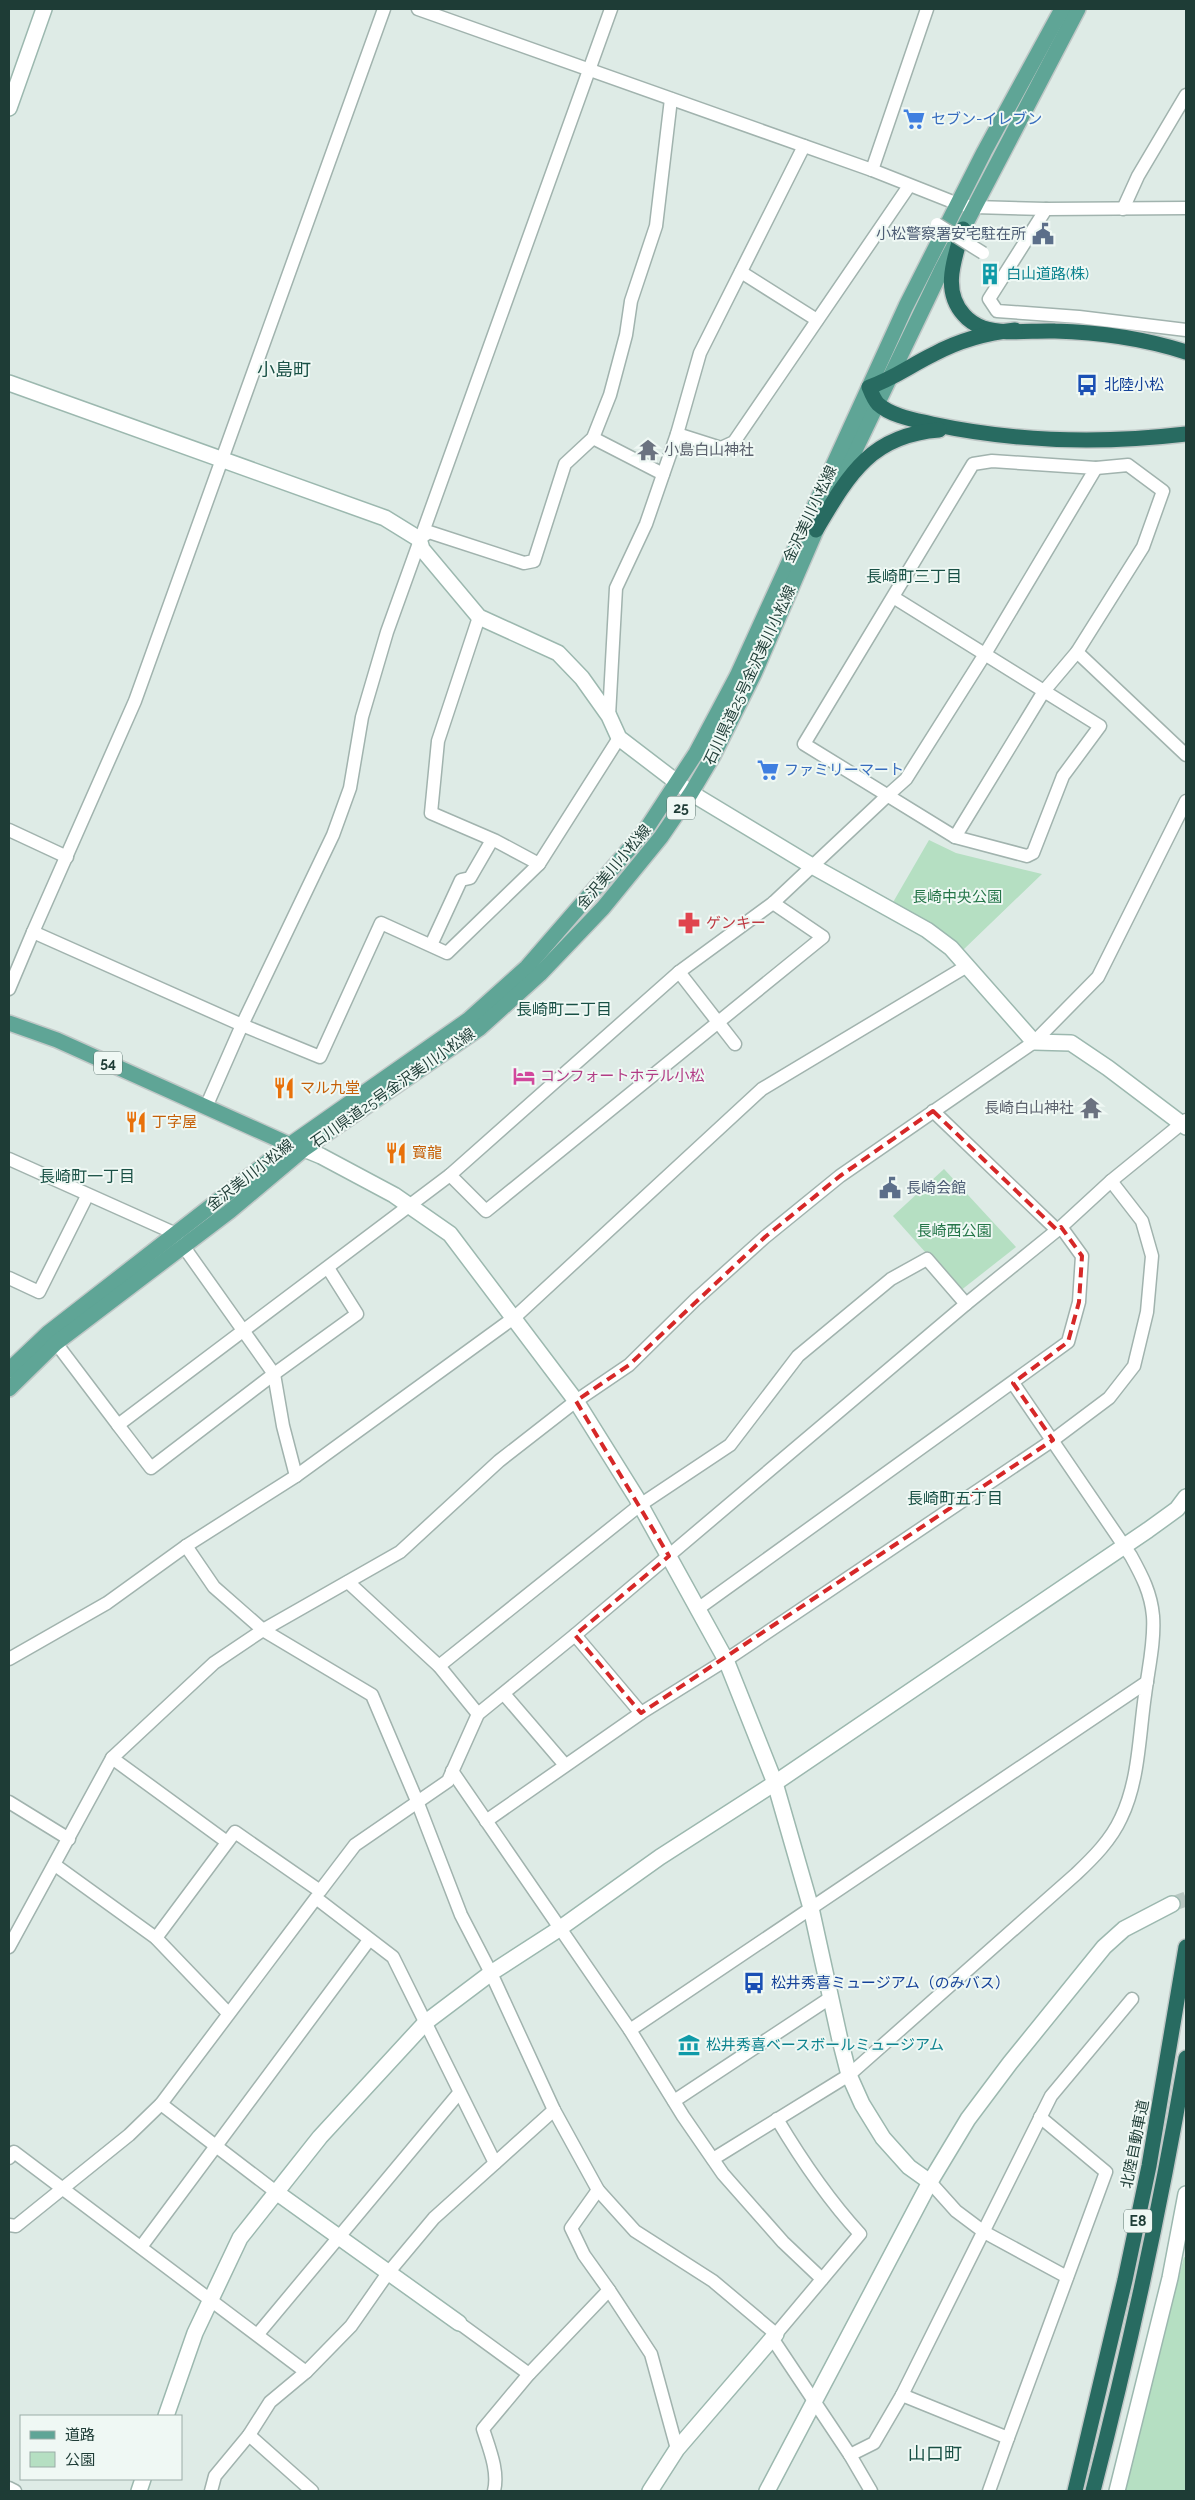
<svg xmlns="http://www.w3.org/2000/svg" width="1195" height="2500" font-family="Raleway,'Noto Sans JP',sans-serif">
<rect width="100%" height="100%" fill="#deebe6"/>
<g fill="#b5dfc2">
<path d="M929,840l27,13 86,21 -79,76 -71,-46z"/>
<path d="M944,1169l72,78 -56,44 -67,-75z"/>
<path d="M1184,2257l2,1v233h-62z"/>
</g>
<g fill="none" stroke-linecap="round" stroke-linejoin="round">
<path stroke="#b8c8c3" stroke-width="15" stroke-dasharray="15 8" stroke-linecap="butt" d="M1172,1904l14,-5"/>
<g stroke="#a1b3ae" stroke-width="15">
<g id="street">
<path d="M418,9l454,161 86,34 16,3 72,2 140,-1"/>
<path d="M872,170l55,-161"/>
<path d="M1046,209l-57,90 8,12 82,6 107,13"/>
<path d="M1123,209l15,-33 48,-81"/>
<path d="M741,272l76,48"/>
<path d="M677,434l44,14 13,-6 175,-256"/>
<path d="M593,438l70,36"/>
<path d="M419,539l10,-7 95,31 10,-2 31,-97 28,-26 17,-43 16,-60 5,-34 25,-75 15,-127"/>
<path d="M479,617l-41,124 -7,72 65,28 43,23"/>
<path d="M1077,652l109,103"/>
<path d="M609,716l7,-128 30,-64 31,-90 23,-81 104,-207"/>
<path d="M9,830l58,27"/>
<path d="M955,837l89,-146 33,-39 66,-105 20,-56 -35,-26 -32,3"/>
<path d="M33,932l102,-231 249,-692"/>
<path d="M431,945l30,-65 9,-2 22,-38"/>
<path d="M679,972l56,72"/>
<path d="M9,989l24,-57 209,93 78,32 61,-134 66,30 92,-89 80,-126"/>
<path d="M206,1107l36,-82 91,-190 17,-47 12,-71 25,-85 224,-623"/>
<path d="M933,1111l124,119"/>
<path d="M9,1159l165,74 100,141 9,52 13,50"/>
<path d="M450,1175l36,36 337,-274 -50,-34"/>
<path d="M9,1278l30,14 48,-96"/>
<path d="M56,1343l62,82 332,-250 229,-203 94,-69 115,-108 18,-16 79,-125 111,-186 -104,-7 -19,3 -169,280 151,93 72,19 6,-3 30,-77 37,-50 -207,-129"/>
<path d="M118,1425l33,43 123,-94 83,-60 -29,-46"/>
<path d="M186,1546l28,41 49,43 109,65 45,106 44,114 30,58 63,137 44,80 37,41 78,50 63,53 84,-100c-33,-36 -58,-73 -83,-115"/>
<path d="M348,1582l91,84 39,48"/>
<path d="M699,1608l369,-266 11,-40 3,-46 -21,-29"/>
<path d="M575,1635l66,78"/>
<path d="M9,1659l98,-56 79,-57 110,-70 219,-159 247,-228 205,-123"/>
<path d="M439,1666l201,-161 90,-60 68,-89 93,-77 36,-20 39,45"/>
<path d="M504,1694l61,71"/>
<path d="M112,1758l115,84"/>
<path d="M452,1771l178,259 53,86 40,58 60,68 39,37"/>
<path d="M9,1802l60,37"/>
<path d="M486,1821l155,-108 85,-53 327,-220 56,-42 25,-32 13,-54 5,-56 -10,-35 -31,-40"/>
<path d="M55,1865l101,73 72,75"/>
<path d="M156,1938l79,-106 85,59 35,-46 93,-64 30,-67 97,-79 391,-331 95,-77 50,-46 75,-61"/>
<path d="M9,1947l103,-189 102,-95 49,-33 137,-78 99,-91 77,-60 53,-36 66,-65 70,-63 75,-61 194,-134 64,-65 88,-176"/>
<path d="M630,2030l517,-348"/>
<path d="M674,2101l156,-103"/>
<path d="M161,2104l115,88"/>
<path d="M9,2158l5,-6 292,220"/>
<path d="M713,2159l136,-84 227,-201c17,-16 35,-34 45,-56 18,-37 18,-82 24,-123 3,-25 10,-53 8,-79 -2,-23 -11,-40 -22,-60l-118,-173"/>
<path d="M930,2182l26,29 28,21 83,45"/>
<path d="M9,2225l7,1 113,-91 32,-31 155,-206 77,59 102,206"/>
<path d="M141,2247l228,-307"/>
<path d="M609,2290l42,64 26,95"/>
<path d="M459,2323l70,51"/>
<path d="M258,2334l201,-241"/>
<path d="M772,2338l78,117 21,36"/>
<path d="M902,2395l149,-299 81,-97"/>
<path d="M249,2435l63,56"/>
<path d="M850,2455l24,-12 28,-48 106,43 98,-266 -66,-55"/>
<path d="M9,2488l6,3"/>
<path d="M211,2491l4,-15 34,-41 21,-33 36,-30 45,-46 37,-53 46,-55 120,-108"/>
<path d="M494,2491c5,-20 -5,-43 -11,-62l46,-55 80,-84 -25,-35 -13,-27 27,-38"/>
<path d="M989,2491l19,-53"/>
</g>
</g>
<g stroke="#9cb8af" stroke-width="18">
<g id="secondary">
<path d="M9,108l35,-99"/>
<path d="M9,383l376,135 34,21 3,10 57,68 79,36 24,25 27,38 10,22 72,55 121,73 115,64 24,18 83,94 37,1 37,25 78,59"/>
<path d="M304,1149l17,7 73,39 56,39 126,167 60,96 90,163 49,123 36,125 29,132 9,35 13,29 21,34 26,29 21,15"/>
<path d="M276,2192l183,131"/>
<path d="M166,2416l29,-83 45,-95 80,-101 106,-115 65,-49 68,-44 101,-72 115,-74 373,-253 29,-21 9,-12"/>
<path d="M139,2491l4,-12"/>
<path d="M650,2491l27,-42 99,-115"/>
<path d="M767,2491l163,-309 38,-63 42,-56 94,-116 20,-18 48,-25"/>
<path d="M1117,2491l53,-213 16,-84"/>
</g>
</g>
<g stroke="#c0c8c7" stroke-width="18">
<g id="primary">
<path d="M836,490l106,-221 136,-260"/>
<path d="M9,1023l48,17 238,107"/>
<path d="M9,1370l39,-37 240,-187 180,-126 59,-53 118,-136 51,-78 41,-77 169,-370 78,-154 78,-143"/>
<path d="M9,1389l47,-46 174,-132 74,-62 176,-121 60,-54 63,-66 58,-71 30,-44 22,-37 41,-82 67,-155"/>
</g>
</g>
<g stroke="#c0c8c7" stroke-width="18">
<g id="highway">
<path d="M963,229c-8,28 -22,61 1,86 5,6 12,10 19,13 22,7 50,2 72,3 44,1 90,8 131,21"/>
<path d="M1015,330c-30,3 -55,10 -81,24 -23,11 -41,25 -65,33 2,5 5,13 9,17 13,12 37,16 54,20 84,18 169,20 254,10"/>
<path d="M816,530c32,-54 54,-95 123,-100"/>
<path d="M1075,2491l50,-211 24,-114 37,-219"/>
<path d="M1093,2491c37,-143 68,-287 93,-433"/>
</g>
</g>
<use href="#street" stroke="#fff" stroke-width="12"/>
<use href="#secondary" stroke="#fff" stroke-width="15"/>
<use href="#primary" stroke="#5fa596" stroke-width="15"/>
<use href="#highway" stroke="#286b61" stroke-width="15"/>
<g stroke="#a1b3ae" stroke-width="15" stroke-linecap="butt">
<path id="street-bridge" d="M937,224l46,29"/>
</g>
<use href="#street-bridge" stroke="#fff" stroke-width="12"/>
</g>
<path fill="none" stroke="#d62828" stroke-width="4" stroke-dasharray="10 6" stroke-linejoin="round" d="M933,1111l124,119 4,-3 21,29 -3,46 -11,40 -55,41 40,57 -412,273 -66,-78 94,-79 -93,-155 53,-36 136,-128 75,-61z"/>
<defs>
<g id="supermarket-bare" transform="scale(1.725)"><path d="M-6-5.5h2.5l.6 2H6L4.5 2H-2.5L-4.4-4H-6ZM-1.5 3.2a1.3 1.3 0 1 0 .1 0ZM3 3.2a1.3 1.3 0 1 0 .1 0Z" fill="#3f7fe0" stroke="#eff8f4" stroke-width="2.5" paint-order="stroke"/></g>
<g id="civic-bare" transform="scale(1.725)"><path d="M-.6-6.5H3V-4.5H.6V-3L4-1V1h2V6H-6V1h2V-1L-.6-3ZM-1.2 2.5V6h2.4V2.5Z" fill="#5c6f8a" stroke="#eff8f4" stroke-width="2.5" paint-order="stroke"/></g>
<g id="building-bare" transform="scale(1.725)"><path d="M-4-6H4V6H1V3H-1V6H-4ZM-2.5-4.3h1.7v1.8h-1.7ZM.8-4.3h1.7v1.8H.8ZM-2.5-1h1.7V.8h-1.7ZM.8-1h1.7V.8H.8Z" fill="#0f9aa8" stroke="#eff8f4" stroke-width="2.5" paint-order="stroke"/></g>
<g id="bus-bare" transform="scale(1.725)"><path d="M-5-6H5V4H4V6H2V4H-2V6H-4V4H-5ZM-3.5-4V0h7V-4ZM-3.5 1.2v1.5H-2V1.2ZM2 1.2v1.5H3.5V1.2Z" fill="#1a4fb4" stroke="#eff8f4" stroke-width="2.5" paint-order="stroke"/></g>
<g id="temple-bare" transform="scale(1.725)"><path d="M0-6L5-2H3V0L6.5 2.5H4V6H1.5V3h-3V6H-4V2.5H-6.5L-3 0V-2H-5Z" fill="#6b7280" stroke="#eff8f4" stroke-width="2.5" paint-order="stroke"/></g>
<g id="pharmacy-bare" transform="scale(1.725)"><path d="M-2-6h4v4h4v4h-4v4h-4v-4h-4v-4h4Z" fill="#e0444e" stroke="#eff8f4" stroke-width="2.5" paint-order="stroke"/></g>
<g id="hotel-bare" transform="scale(1.725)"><path d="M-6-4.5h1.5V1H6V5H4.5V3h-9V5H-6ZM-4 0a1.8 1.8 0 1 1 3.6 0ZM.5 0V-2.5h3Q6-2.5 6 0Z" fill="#d1479c" stroke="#eff8f4" stroke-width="2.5" paint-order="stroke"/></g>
<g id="restaurant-bare" transform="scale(1.725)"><path d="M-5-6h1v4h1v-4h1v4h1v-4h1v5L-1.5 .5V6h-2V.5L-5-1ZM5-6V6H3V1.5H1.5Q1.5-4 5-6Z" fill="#e8710a" stroke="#eff8f4" stroke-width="2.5" paint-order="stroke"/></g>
<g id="museum-bare" transform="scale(1.725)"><path d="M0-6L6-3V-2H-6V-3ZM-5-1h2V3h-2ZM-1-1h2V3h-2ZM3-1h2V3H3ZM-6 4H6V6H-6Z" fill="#0f9aa8" stroke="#eff8f4" stroke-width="2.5" paint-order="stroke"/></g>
</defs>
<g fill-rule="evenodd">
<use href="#supermarket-bare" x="914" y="119"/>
<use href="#civic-bare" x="1043" y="234"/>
<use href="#building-bare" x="990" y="274"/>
<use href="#bus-bare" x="1087" y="385"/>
<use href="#temple-bare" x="648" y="450"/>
<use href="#supermarket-bare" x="768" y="770"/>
<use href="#pharmacy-bare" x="689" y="923"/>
<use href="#hotel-bare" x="524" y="1076"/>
<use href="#restaurant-bare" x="284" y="1088"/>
<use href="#temple-bare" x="1091" y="1108"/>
<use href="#restaurant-bare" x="136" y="1122"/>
<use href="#restaurant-bare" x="396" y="1153"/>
<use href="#civic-bare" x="890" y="1188"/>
<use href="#bus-bare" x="754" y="1983"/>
<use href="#museum-bare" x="689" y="2045"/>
</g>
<g text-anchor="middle" stroke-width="4" stroke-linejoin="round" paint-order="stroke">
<g fill="#eff8f4" stroke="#5d746f" stroke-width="1">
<rect x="667" y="796.5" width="28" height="23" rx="4"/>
<rect x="94" y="1051.5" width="28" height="23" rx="4"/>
<rect x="1124" y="2209.5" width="28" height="23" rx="4"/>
</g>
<g font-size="14" font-weight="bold" fill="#1e3c36">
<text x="681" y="813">25</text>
<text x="108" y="1068">54</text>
<text x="1138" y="2226">E8</text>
</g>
<g font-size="15" fill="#366cbe" stroke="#eff8f4" text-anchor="start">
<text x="931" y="124">セブン-イレブン</text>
<text x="784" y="775">ファミリーマート</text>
</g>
<g font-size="15" fill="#4e5e75" stroke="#eff8f4" text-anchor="end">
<text x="1026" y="239">小松警察署安宅駐在所</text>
<text x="906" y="1193" text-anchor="start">長崎会館</text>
</g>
<g font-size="15" fill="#0d838f" stroke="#eff8f4" text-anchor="start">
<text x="1006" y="279">白山道路(株)</text>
<text x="706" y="2050">松井秀喜ベースボールミュージアム</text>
</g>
<g font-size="15" fill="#164399" stroke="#eff8f4" text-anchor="start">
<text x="1104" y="390">北陸小松</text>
<text x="771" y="1988">松井秀喜ミュージアム（のみバス）</text>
</g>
<g font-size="15" fill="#5b616d" stroke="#eff8f4" text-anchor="start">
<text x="664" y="455">小島白山神社</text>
<text x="1074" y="1113" text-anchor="end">長崎白山神社</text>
</g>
<g font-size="15" fill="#1e3c36" stroke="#eff8f4">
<text transform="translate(810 514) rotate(-65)" y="5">金沢美川小松線</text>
<text transform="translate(750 675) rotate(-65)" y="5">石川県道25号金沢美川小松線</text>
<text transform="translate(614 867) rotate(-50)" y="5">金沢美川小松線</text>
<text transform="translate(393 1088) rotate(-35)" y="5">石川県道25号金沢美川小松線</text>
<text transform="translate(250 1175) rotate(-38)" y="5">金沢美川小松線</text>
<text transform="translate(1135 2144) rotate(-79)" y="5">北陸自動車道</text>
</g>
<g font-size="15" fill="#257649" stroke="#eff8f4">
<text x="957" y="902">長崎中央公園</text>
<text x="954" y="1236">長崎西公園</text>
</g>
<g font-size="15" fill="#be3a42" stroke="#eff8f4" text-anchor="start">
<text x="706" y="928">ゲンキー</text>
</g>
<g font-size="15" fill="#b23c85" stroke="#eff8f4" text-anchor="start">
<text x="540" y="1081">コンフォートホテル小松</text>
</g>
<g font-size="15" fill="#c56008" stroke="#eff8f4" text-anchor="start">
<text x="300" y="1093">マル九堂</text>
<text x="152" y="1127">丁字屋</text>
<text x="412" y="1158">寳龍</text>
</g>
<g font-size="16" fill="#195045" stroke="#eff8f4">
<text x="914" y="582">長崎町三丁目</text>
<text x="564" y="1015">長崎町二丁目</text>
<text x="87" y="1182">長崎町一丁目</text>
<text x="955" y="1504">長崎町五丁目</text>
</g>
<g font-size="18" fill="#195045" stroke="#eff8f4">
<text x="284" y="376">小島町</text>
<text x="935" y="2460">山口町</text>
</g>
</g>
<rect width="1195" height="2500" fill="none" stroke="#1e3c36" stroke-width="20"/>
<rect x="20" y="2415" width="162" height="65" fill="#eff8f4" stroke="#9bada8"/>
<rect x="30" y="2431" width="25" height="8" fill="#5fa596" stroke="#9bada8"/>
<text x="65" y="2440" font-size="15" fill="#1e3c36">道路</text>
<rect x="30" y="2452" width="25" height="15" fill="#b5dfc2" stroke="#9bada8"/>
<text x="65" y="2465" font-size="15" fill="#1e3c36">公園</text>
</svg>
